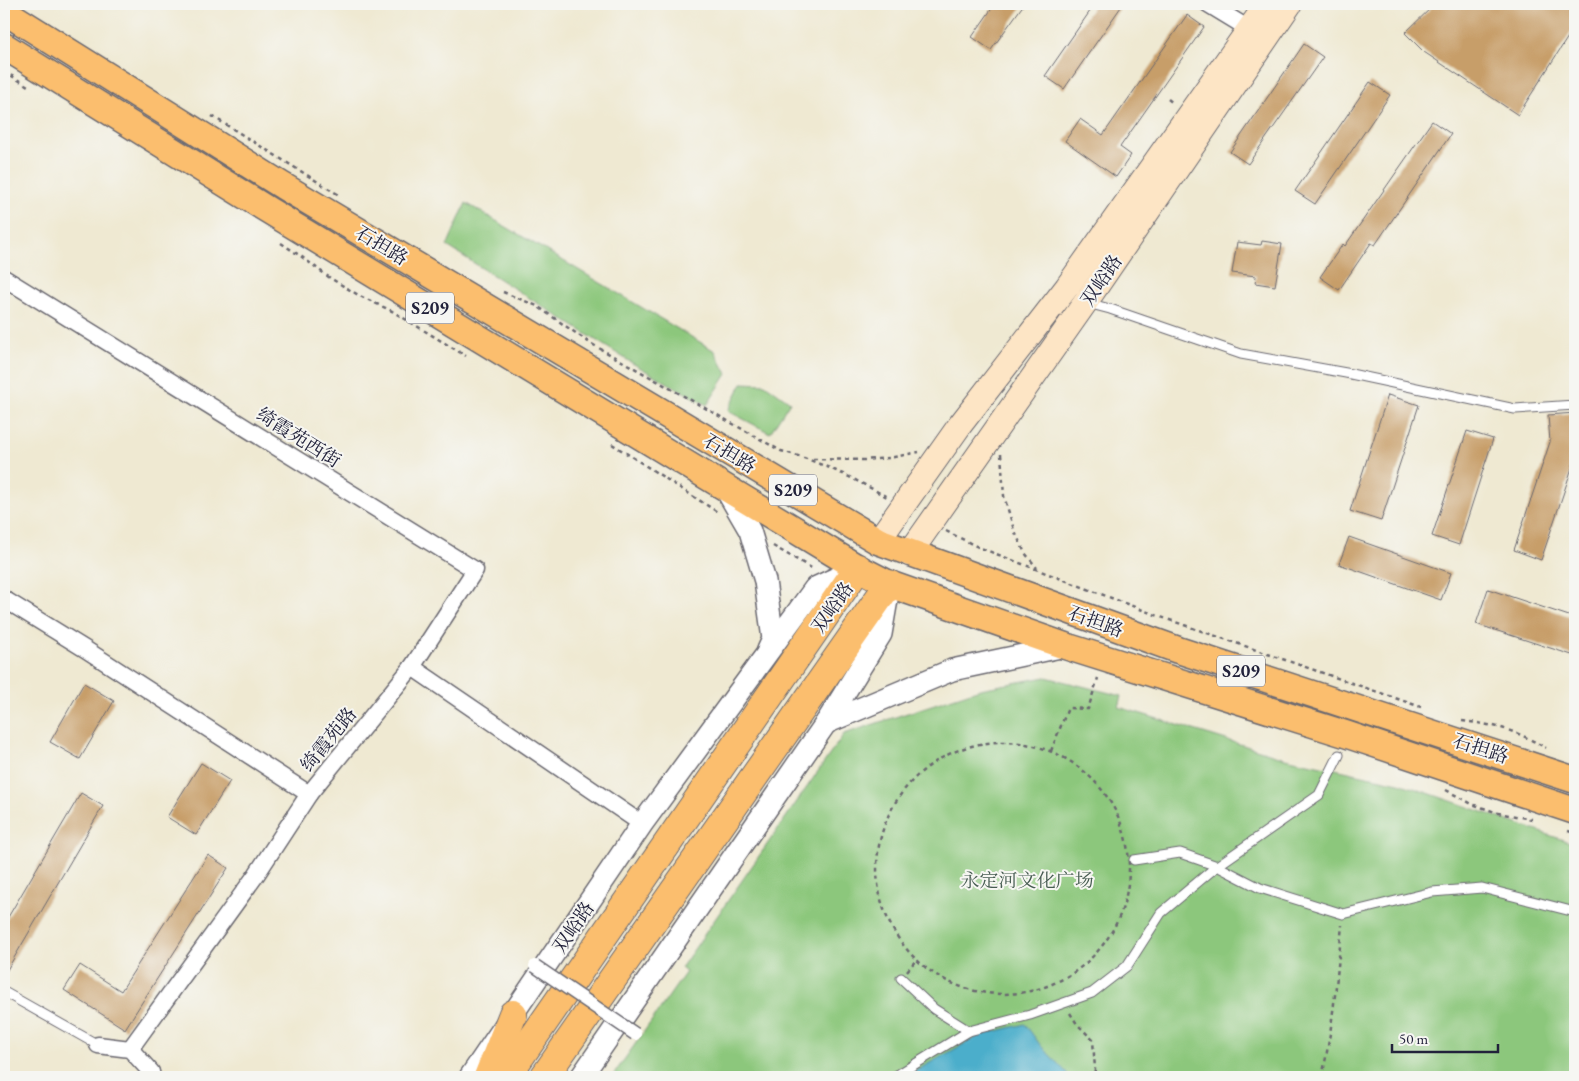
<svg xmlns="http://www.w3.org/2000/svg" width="1579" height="1081" font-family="'EB Garamond','Noto Serif SC',serif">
<rect width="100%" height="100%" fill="#f6f6f2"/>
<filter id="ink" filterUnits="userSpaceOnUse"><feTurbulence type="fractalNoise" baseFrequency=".02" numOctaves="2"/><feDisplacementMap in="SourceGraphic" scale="10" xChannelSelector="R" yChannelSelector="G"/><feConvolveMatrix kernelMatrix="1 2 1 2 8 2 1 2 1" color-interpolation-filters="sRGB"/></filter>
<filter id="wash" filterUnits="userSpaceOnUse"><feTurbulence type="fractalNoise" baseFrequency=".0096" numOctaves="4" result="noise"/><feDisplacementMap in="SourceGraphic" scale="20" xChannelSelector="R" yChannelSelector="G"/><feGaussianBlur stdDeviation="1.12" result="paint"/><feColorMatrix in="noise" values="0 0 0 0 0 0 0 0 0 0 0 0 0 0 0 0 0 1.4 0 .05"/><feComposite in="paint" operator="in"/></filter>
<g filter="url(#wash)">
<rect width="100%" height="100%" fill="#efe9d2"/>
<g fill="#8cc77c" stroke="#57745c">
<path d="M466,203l249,148 12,23 -20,31 -75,-42 -185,-117z"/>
<path d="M742,383l23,1 25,18 -20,31 -42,-22z"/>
<path d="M1046,677l76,19 -3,11 166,51 114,25 176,61v233h-963l74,-105 -5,-4 163,-234 136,-45z"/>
</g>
<path fill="#4caecb" stroke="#376883" d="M1025,1024l16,22 26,27 1,4h-156l-2,-3 70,-39z"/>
<g id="blocks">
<g fill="#c79e69">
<path d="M995,4h29l-33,46 -19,-13z"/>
<path d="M1095,4h28l-59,85 -19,-13z"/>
<path d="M1435,4h140v22l-57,89 -94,-63 -19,-19z"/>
<path d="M1187,15l17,12 -84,120 11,8 -15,22 -51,-36 15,-22 23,16z"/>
<path d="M1304,44l19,13 -75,107 -18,-12z"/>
<path d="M1370,82l20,13 -75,109 -20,-13z"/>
<path d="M1432,121l19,13 -76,111 -4,-2 -32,47 -19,-13 23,-33 2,2z"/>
<path d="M1262,241l20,3 -7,42 -20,-3 1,-7 -24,-3 5,-31 24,3z"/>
<path d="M1388,395l31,10 -38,116 -31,-10z"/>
<path d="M1575,413v46l-34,101 -27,-10 36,-108 -2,-27z"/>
<path d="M1467,431l26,8 -34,106 -27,-9z"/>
<path d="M1349,537l102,36 -10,27 -102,-36z"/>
<path d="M1488,589l87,29v38l-99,-32z"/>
<path d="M84,683l30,18 -34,58 -30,-17z"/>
<path d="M201,763l29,18 -34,54 -29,-18z"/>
<path d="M81,793l22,13 -99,169v-51z"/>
<path d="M208,855l20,13 -103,161 -61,-39 16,-25 41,26z"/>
</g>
</g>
</g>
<g filter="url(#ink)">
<use href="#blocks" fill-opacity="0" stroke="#6a6870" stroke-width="1"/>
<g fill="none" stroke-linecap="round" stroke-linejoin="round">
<g stroke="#6a6870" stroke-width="11">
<g id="service">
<path d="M1087,303l23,6 131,45 105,19 169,36 60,-4"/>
<path d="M1134,860l46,-7 37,13 43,22 83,26 89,-22 50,-4 93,24"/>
<path d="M901,978l33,31 35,22"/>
<path d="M4,992l94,53"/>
<path d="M894,1077l75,-46 61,-16 62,-22 35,-27 34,-53 56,-47 102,-71 20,-40"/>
</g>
</g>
<g stroke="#6a6870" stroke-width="19">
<g id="minor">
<path d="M1208,4l41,25"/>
<path d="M4,278l471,292 -63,97"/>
<path d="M4,599l81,50 224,145 103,-127 230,157"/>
<path d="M98,1045l32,4 21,23 1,5"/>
<path d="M130,1049l126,-174 53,-81"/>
</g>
</g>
<g stroke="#6a6870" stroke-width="24">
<g id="tertiary">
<path d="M725,488l25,43 15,50 8,58 -5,11"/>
<path d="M826,723l126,-53 113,-24"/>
<path d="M470,1077l172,-253 173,-236 43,-20"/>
<path d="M581,1077l245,-354 55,-89 8,-46"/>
</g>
</g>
<g stroke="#6a6870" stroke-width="26">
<g id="secondary">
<path d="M878,541l82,-116 107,-138 200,-283"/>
<path d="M909,554l176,-251 205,-299"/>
</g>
</g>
<g stroke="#6a6870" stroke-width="29">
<g id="primary">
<path d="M4,11l279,175 595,355 300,109 397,130"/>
<path d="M4,46l264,164 590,358 31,16 176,62 280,88 230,77"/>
</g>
</g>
<g stroke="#6a6870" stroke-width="30">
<g id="trunk">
<path d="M488,1077l25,-63"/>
<path d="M506,1077l352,-509"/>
<path d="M544,1077l345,-493"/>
</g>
</g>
<g stroke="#6a6870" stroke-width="2.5" stroke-dasharray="4 4" stroke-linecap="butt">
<path d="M4,71l24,15"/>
<path d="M1168,99l6,5"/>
<path d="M212,116l127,79"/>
<path d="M281,243l21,14 28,21 30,18 32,15 74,45"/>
<path d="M503,292l34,14 53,37 191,108c38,10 72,27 106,46"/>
<path d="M612,444l107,69"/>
<path d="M1001,454l3,42 10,34 11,23 12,15"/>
<path d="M813,459l51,1 25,-2 30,-6"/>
<path d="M946,531l32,16 183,70 260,90"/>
<path d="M773,546l40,23"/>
<path d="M1462,721c35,4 53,9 84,27"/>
<circle cx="1003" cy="868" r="126"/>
<path d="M1051,751l17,-43 20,1 10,-31"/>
<path d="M1446,790l26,14 26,9 34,6"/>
<path d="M1568,831l7,2"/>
<path d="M907,971l9,-11"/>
<path d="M1070,1013l7,11 16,16 2,29 -1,8"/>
<path d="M1322,1077c11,-50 15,-101 20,-152"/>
</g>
<use href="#service" stroke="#fff" stroke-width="9"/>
<use href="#minor" stroke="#fff" stroke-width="16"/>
<use href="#tertiary" stroke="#fff" stroke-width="21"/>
<use href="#secondary" stroke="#fde5c5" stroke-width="24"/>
<use href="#primary" stroke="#fbbe6e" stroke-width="26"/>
<use href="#trunk" stroke="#fbbe6e" stroke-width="28"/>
<g stroke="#6a6870" stroke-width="15" stroke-linecap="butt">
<path id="pedestrian-bridge" d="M535,966l100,68"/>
</g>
<use href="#pedestrian-bridge" stroke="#fff" stroke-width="12"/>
</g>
</g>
<g text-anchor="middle" stroke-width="4" stroke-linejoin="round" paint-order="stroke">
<g fill="#f6f6f2" stroke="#626272" stroke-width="1">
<rect x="406" y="292.5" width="48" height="31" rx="4"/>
<rect x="769" y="474.5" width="48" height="31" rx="4"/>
<rect x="1217" y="655.5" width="48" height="31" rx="4"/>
</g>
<g font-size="18" font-weight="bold" fill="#22223b">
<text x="430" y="314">S209</text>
<text x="793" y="496">S209</text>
<text x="1241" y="677">S209</text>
</g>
<g font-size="19" fill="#22223b" stroke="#f6f6f2">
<text transform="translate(382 245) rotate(31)" y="7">石担路</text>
<text transform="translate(1101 280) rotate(-56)" y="7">双峪路</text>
<text transform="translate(299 437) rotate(32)" y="7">绮霞苑西街</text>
<text transform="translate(730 453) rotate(31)" y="7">石担路</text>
<text transform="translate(832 607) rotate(-55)" y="7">双峪路</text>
<text transform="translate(1096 621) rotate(20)" y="7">石担路</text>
<text transform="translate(328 739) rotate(-51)" y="7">绮霞苑路</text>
<text transform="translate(1481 748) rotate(18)" y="7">石担路</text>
<text transform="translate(573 927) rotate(-56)" y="7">双峪路</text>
</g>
<g font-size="19" fill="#475c52" stroke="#f6f6f2">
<text x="1027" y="887">永定河文化广场</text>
</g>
</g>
<rect width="1579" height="1081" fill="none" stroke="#f6f6f2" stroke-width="20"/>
<path d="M1392 1044v8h106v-8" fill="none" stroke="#22223b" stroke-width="2.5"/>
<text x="1399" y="1044" font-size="15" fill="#22223b" stroke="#f6f6f2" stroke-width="4" paint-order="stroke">50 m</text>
</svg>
